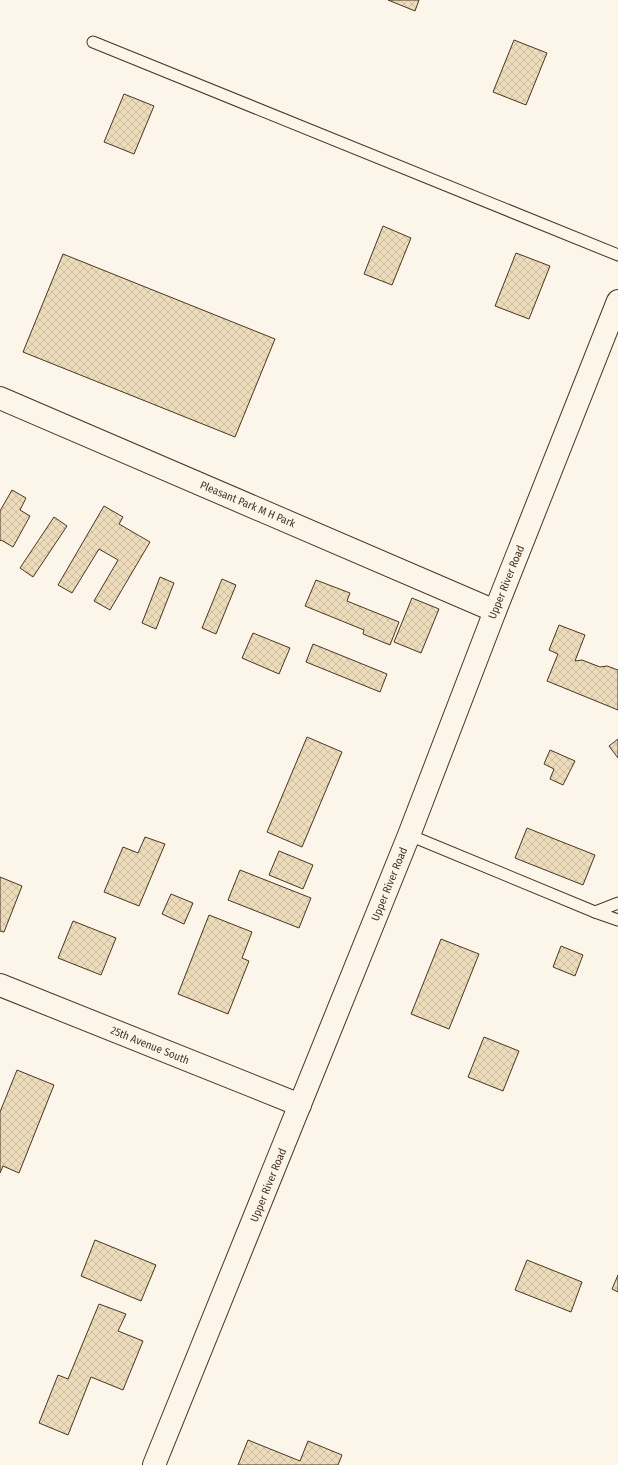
<svg xmlns="http://www.w3.org/2000/svg" width="618" height="1465" font-family="'Fira Sans Condensed',sans-serif">
<defs>
<pattern id="building-cross-hatch" width="8" height="8" patternUnits="userSpaceOnUse"><rect width="8" height="8" fill="#ecdcbc"/><path d="M0 0l8 8M0 8l8-8" fill="none" stroke="#ccbda1"/></pattern>
</defs>
<rect width="100%" height="100%" fill="#fbf6e9"/>
<g fill="url(#building-cross-hatch)" stroke="#4a3520">
<path d="M388,0h31l-4,11z"/>
<path d="M514,40l33,13 -21,52 -33,-13z"/>
<path d="M124,94l30,12 -20,48 -30,-12z"/>
<path d="M383,226l28,12 -19,47 -28,-11z"/>
<path d="M516,253l34,13 -21,53 -34,-13z"/>
<path d="M63,254l212,85 -40,98 -212,-85z"/>
<path d="M12,490l14,8 -6,12 10,6 -17,31 -12,-7 -1,1v-30z"/>
<path d="M104,506l19,11 -4,7 31,18 -40,68 -16,-9 24,-41 -19,-11 -27,44 -14,-8z"/>
<path d="M54,517l13,9 -34,51 -13,-9z"/>
<path d="M160,577l14,6 -18,46 -14,-6z"/>
<path d="M222,579l14,6 -20,49 -14,-6z"/>
<path d="M316,580l34,13 -3,8 52,21 -9,23 -27,-11 1,-4 -59,-24z"/>
<path d="M412,598l27,11 -18,44 -27,-11z"/>
<path d="M559,625l26,10 -10,26 7,-1 18,7 7,-1 11,4v40l-71,-29 11,-27 -9,-4z"/>
<path d="M253,633l37,15 -11,26 -37,-16z"/>
<path d="M313,644l74,30 -7,18 -74,-30z"/>
<path d="M307,737l35,15 -40,95 -35,-15z"/>
<path d="M618,739v19l-9,-12z"/>
<path d="M550,750l25,11 -12,24 -13,-6 4,-10 -10,-5z"/>
<path d="M527,828l68,27 -12,30 -68,-27z"/>
<path d="M145,837l20,7 -26,62 -35,-14 19,-45 15,6z"/>
<path d="M279,851l34,14 -10,24 -34,-14z"/>
<path d="M240,870l71,28 -12,30 -71,-28z"/>
<path d="M0,877l22,9 -18,46 -4,-1z"/>
<path d="M171,894l22,9 -9,21 -22,-10z"/>
<path d="M209,915l43,17 -10,26 7,3 -21,53 -50,-20z"/>
<path d="M73,921l43,17 -15,37 -43,-17z"/>
<path d="M441,939l38,15 -30,75 -38,-15z"/>
<path d="M561,946l22,9 -8,21 -22,-9z"/>
<path d="M484,1037l35,14 -16,40 -35,-14z"/>
<path d="M17,1070l37,15 -35,88 -16,-7 -3,7v-61z"/>
<path d="M95,1240l61,25 -15,36 -60,-25z"/>
<path d="M527,1260l55,22 -11,30 -56,-22z"/>
<path d="M618,1275v17l-6,-3z"/>
<path d="M99,1304l27,10 -8,17 25,10 -20,49 -32,-13 -23,58 -29,-12 19,-48 10,4z"/>
<path d="M248,1440l52,21 8,-20 34,14 -4,10h-100z"/>
</g>
<g fill="none" stroke-linecap="round" stroke-linejoin="round">
<g stroke="#4a3520" stroke-width="13">
<g id="lane">
<path d="M93,42l525,213"/>
<path d="M409,835l186,77"/>
<path d="M618,903l-23,9 23,8"/>
</g>
</g>
<g stroke="#4a3520" stroke-width="24">
<g id="street">
<path d="M0,398l495,213"/>
<path d="M0,985l300,120"/>
<path d="M154,1465l255,-630 86,-224 123,-310"/>
</g>
</g>
<use href="#lane" stroke="#fbf6e9" stroke-width="11"/>
<use href="#street" stroke="#fbf6e9" stroke-width="22"/>
</g>
<g text-anchor="middle" stroke-width="3" stroke-linejoin="round" paint-order="stroke">
<g font-size="11" fill="#4a3520" stroke="#fbf6e9">
<text transform="translate(248 504) rotate(23)" y="4">Pleasant Park M H Park</text>
<text transform="translate(506 582) rotate(-68)" y="4">Upper River Road</text>
<text transform="translate(389 884) rotate(-68)" y="4">Upper River Road</text>
<text transform="translate(150 1045) rotate(22)" y="4">25th Avenue South</text>
<text transform="translate(268 1185) rotate(-68)" y="4">Upper River Road</text>
</g>
</g>
</svg>
